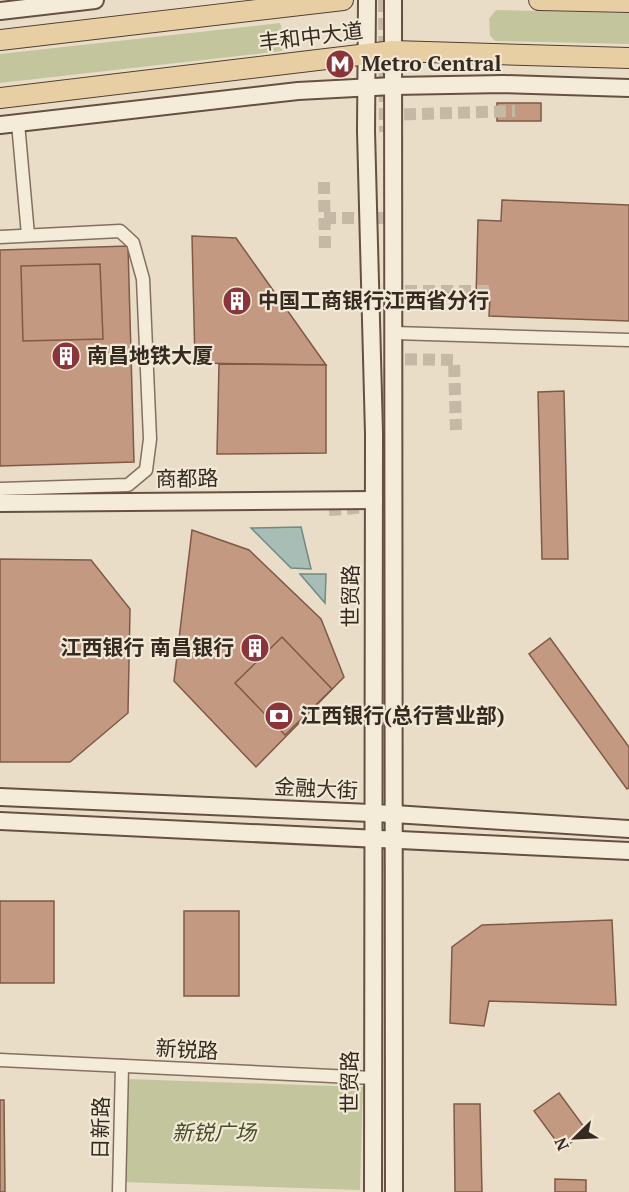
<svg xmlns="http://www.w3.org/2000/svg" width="629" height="1192" font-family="'PT Serif','Noto Sans SC',serif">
<rect width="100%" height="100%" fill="#e9ddc7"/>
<g fill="#c3c69c">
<path d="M496,10l133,3v31l-134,-3 -5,-6 -1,-16z"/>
<path d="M280,23l4,14 -2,14 -282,32v-29z"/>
<path d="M126,1079l237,8 -3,103 -237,-8z"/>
</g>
<g fill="#a8bdb6" stroke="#6f8b83" stroke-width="1.5">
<path d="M301,527l10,42 -20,-1 -40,-40z"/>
<path d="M300,574h26l-1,29z"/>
</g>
<g fill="#c39981" stroke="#7f5a47" stroke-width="1.5">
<rect x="497" y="103" width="44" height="18"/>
<path d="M502,200l127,5v116l-140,-5 1,-18h-14l2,-78 23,1z"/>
<path d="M192,236l44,2 90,127 -131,-2z"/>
<path d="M128,246l6,216 -134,4v-216z"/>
<path d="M100,264l3,75 -80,2 -2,-75z"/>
<path d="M219,364l107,1v88l-109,1z"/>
<path d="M564,391l4,168h-26l-4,-167z"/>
<path d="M192,530l57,20 72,69 23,58 -88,90 -82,-86z"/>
<path d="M0,559l91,1 39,49 -2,104 -58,49h-70z"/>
<path d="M282,637l50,52 -47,46 -50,-52z"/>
<path d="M550,638l79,109v41l-2,1 -98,-135z"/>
<rect x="0" y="901" width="54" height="82"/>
<rect x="184" y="911" width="55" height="85"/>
<path d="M612,920l4,85 -127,-4 -5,25 -34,-3 2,-76 30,-22z"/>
<path d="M559,1093l28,38 -25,18 -28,-38z"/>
<path d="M0,1100h4l1,92h-5z"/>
<path d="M454,1104h26l2,88h-27z"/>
<path d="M555,1179l31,1v12h-31z"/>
</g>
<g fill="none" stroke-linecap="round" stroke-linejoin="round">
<g stroke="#c5b9a6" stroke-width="12" stroke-dasharray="12 6" stroke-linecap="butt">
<path d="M384,0l1,132"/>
<path d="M386,115l129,-4"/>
<path d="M324,182l1,66"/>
<path d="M324,218h61"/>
<path d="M387,291h106"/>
<path d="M387,359l67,1 2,70"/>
<path d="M329,510l56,-4v-20"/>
</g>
<g stroke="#83705e" stroke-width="15">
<g id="street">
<path d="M18,123l10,112"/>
<path d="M0,237l120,-6 13,12 10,36 7,160 -4,31 -18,15 -128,4"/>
<path d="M394,333l235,7"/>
<path d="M0,1060l373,18"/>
<path d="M119,1192l3,-126"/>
</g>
</g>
<g stroke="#655141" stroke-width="20">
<g id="secondary">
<path d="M367,0l-1,131 8,302 -1,759"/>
<path d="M393,0l1,1192"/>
<path d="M0,11l95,-11"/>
<path d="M0,125l298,-34 95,-5 111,-2 125,4"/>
<path d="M0,503l374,-3"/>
<path d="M0,797l394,17 235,15"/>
<path d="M0,821l629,30"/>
</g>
</g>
<g stroke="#513f32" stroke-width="22">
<g id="primary">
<path d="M539,0l90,2"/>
<path d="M0,40l343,-40"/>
<path d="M0,98l393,-47 236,7"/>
</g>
</g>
<use href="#street" stroke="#f5ebd9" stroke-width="12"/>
<use href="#secondary" stroke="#f5ebd9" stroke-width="16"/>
<use href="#primary" stroke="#e8cfa3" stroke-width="20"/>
</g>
<defs>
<g id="metro-disc" transform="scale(1.5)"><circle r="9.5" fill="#8b353a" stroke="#f1e8d6"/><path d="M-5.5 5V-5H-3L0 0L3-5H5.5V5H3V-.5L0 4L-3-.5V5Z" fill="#fff"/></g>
<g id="building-disc" transform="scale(1.5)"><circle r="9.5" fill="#8b353a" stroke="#f1e8d6"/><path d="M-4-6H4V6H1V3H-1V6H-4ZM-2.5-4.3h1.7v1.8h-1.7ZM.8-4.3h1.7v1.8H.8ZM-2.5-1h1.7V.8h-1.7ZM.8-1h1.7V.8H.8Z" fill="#fff"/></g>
<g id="bank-disc" transform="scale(1.5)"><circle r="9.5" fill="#8b353a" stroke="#f1e8d6"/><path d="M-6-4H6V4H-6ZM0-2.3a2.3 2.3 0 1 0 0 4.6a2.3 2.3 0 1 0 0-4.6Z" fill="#fff"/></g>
</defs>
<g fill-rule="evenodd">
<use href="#metro-disc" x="340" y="64"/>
<use href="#building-disc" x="237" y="301"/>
<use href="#building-disc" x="66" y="356"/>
<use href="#building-disc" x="255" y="648"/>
<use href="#bank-disc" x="279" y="716"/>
</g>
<g text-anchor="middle" stroke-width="4.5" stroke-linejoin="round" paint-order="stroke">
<g font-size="21" fill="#352920" stroke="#f1e8d6">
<text transform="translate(311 37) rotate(-7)" y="7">丰和中大道</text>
<text transform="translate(187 479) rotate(-1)" y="7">商都路</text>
<text transform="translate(351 596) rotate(-90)" y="7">世贸路</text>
<text transform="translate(316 789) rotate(3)" y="7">金融大街</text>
<text transform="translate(187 1050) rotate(3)" y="7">新锐路</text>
<text transform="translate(350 1082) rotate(-90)" y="7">世贸路</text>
<text transform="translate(101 1128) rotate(-89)" y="7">日新路</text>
</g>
<g font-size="21" font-weight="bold" fill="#352920" stroke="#f1e8d6" text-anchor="start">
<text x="361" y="71">Metro Central</text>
<text x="258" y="308">中国工商银行江西省分行</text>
<text x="87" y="363">南昌地铁大厦</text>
<text x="234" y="655" text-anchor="end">江西银行 南昌银行</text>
<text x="300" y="723">江西银行(总行营业部)</text>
</g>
<g font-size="21" font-style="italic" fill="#474f29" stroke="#f1e8d6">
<text x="214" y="1140">新锐广场</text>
</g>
</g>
<g transform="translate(575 1138) rotate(246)" stroke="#f1e8d6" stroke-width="4.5" paint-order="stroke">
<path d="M0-4.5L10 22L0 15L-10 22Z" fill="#352920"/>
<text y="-9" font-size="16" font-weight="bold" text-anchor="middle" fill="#352920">N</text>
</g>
</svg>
